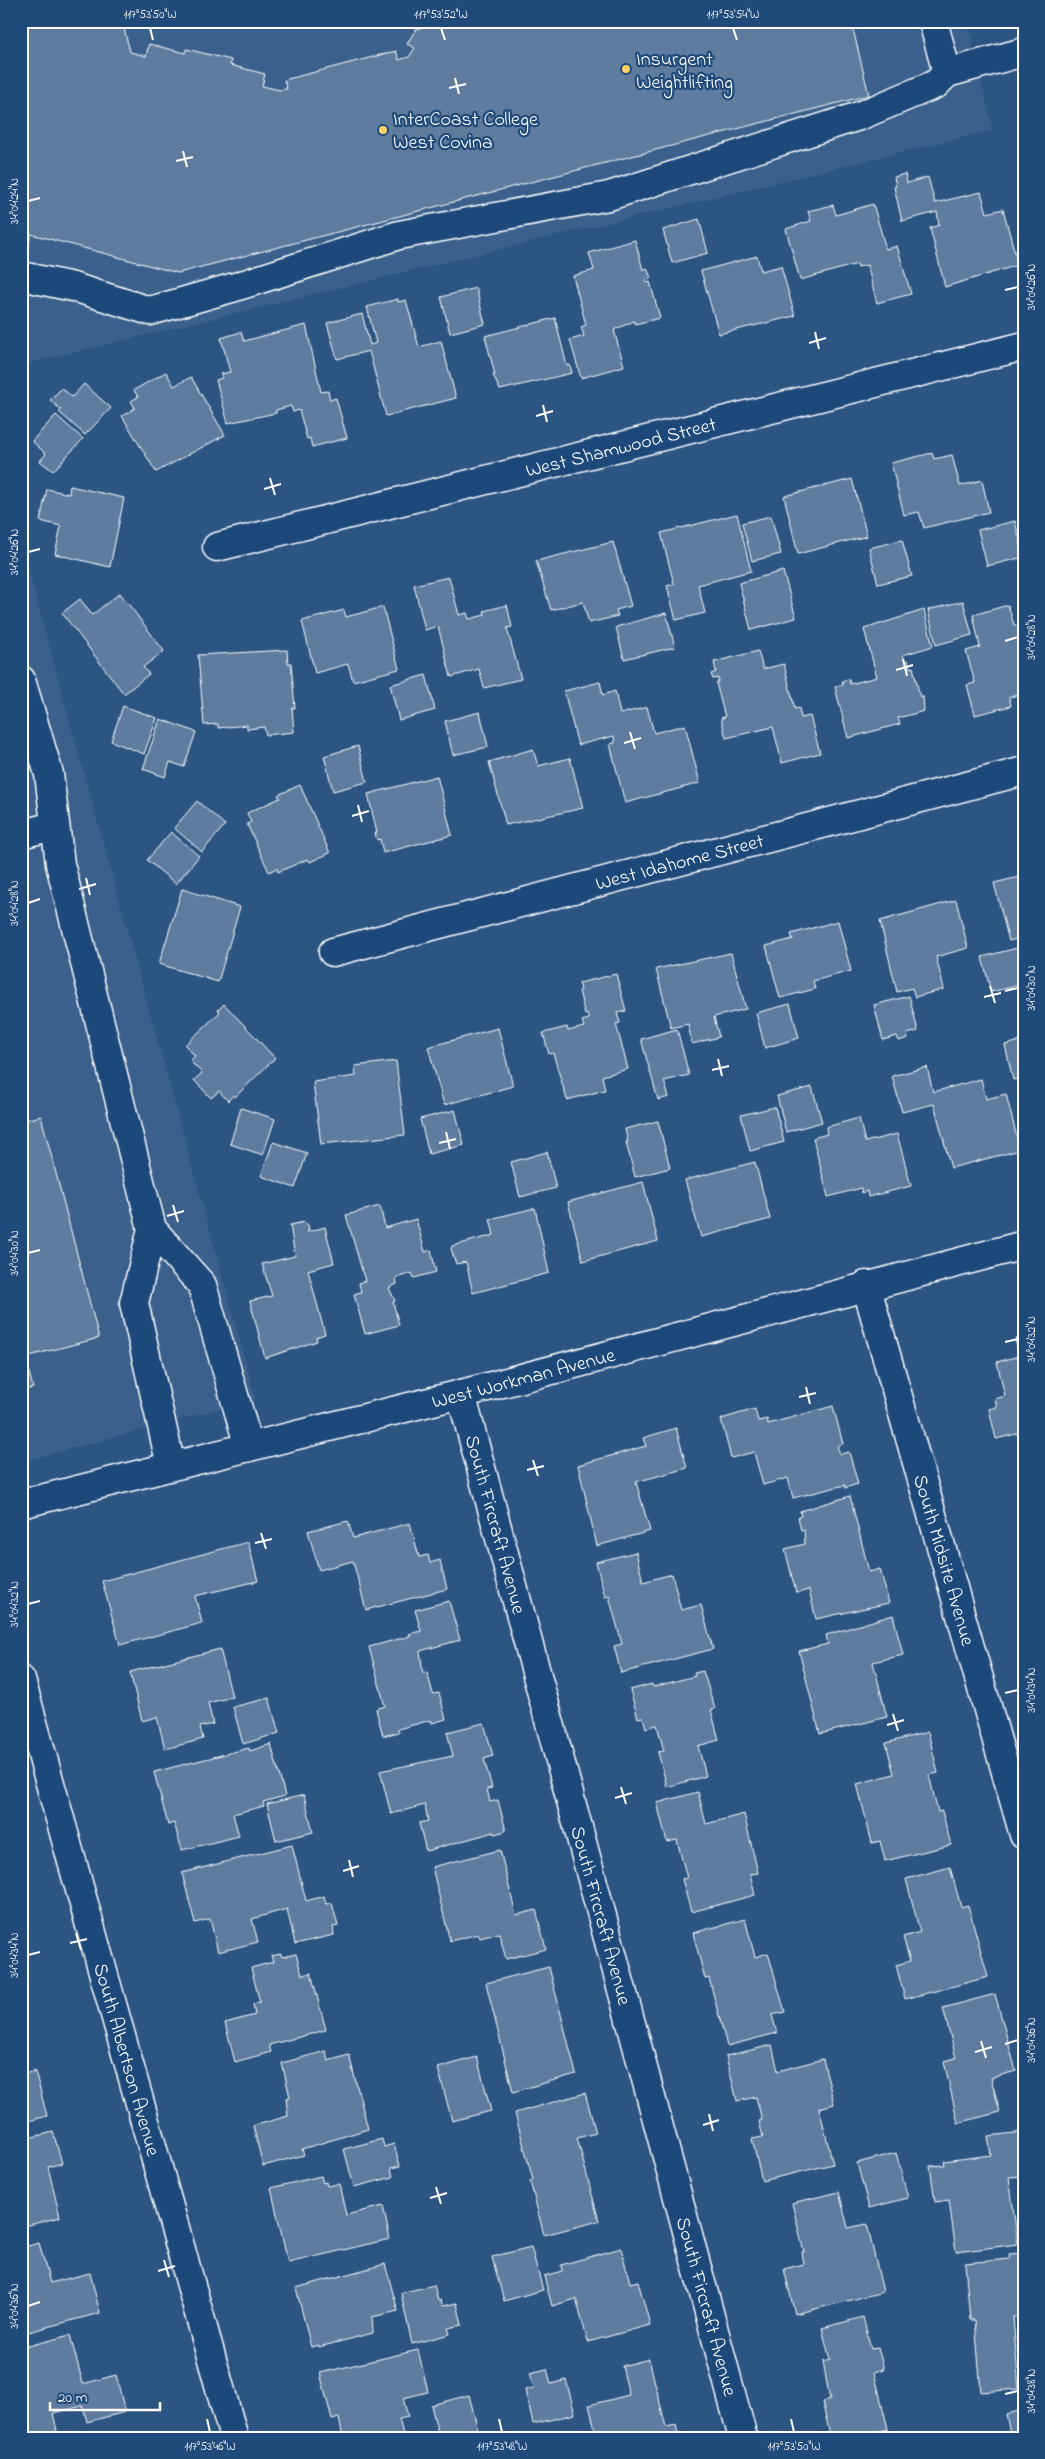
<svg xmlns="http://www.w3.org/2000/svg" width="1045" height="2459" font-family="'Indie Flower',sans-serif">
<rect width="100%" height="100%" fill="#2c5582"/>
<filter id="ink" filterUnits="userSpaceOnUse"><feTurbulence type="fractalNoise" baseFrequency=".02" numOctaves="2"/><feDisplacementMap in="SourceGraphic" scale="10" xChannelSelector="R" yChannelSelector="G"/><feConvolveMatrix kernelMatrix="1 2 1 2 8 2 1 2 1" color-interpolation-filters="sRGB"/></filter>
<g filter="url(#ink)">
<g fill="#3b618b">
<path d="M21,21h946l26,109 -972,235z"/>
<path d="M21,543l235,856 -235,63z"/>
</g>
<g fill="#5e7c9f" stroke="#fff">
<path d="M21,21h101l8,31 16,4 3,-12 36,9 1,-4 45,11 -1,5 35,9 -3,12 18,4 7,-1 -3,-9 112,-29 3,9 10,-3 6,-9 -8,-4 9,-15 31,-8h404l18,74 -691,178 -147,-39 -5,24 -5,-2z"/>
<path d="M905,174l2,9 21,-6 7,26 46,-11 6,21 16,-4 15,56 -73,22 -15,-59 9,-3 -2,-13 -35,9 -8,-34 2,-1 -2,-9z"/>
<path d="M873,204l13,45 11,-3 14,48 -34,9 -10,-38 -9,2 -1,-3 -57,16 -14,-51 25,-8 -3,-10 25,-6 3,10z"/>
<path d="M699,219l9,34 -36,10 -9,-33z"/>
<path d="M635,240l8,30 4,-2 4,10 -5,2 1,3 3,-1 10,36 -25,6 -1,-3 -20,9 10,36 -43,12 -11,-38 14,-4 -3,-9 5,-2 -13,-49 21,-6 -5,-17z"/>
<path d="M757,256l4,15 20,-5 14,50 -76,18 -18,-63z"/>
<path d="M476,288l9,36 -35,9 -9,-36z"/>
<path d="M398,299v3l8,-2 13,47 22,-6 15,57 -70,18 -17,-65 -32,8 -10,-36 35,-9 8,31 6,-2 -9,-36z"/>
<path d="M555,318l12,48 3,-1 2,8 -72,17 -7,-15h2l-10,-39z"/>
<path d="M306,325l15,67 7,-1 2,9 6,-2 11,40 -35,9 -2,-9 -3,1 -8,-29 -6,2 -2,-6 -15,4v3l-48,10 -12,-43 6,-2 -1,-4 9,-2 -9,-34 20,-6 3,9z"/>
<path d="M166,372l8,14 17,-9 34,58 -69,37 -34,-56 13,-8 -4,-7 7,-4 -4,-7z"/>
<path d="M84,384l27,24 -26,27 -26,-23 2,-2 -11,-10 12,-12 10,9z"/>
<path d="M56,415l27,24 -30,32 -13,-10 6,-7 -14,-13z"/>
<path d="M932,453l2,6 18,-4 8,31 22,-6 7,32 -65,16 -5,-16 -15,3 -13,-52z"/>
<path d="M852,479l15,57 -69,18 -14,-58z"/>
<path d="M70,486l54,12 -14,69 -55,-13 6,-28 -21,-5 7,-32 22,5z"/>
<path d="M737,514l14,57 -53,14 7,28 -29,7 -9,-34 7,-2 -13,-51z"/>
<path d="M771,516l10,38 -29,7 -10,-38z"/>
<path d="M1015,521l9,36 -37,9 -9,-36z"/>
<path d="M902,540l10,36 -34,8 -9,-36z"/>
<path d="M613,542l18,64 -15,4 2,6 -29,7 -6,-21 -32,8 -15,-49z"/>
<path d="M783,571l13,47 -45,12 -12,-47z"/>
<path d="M449,577l10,38 8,-2 2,6 16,-4 -1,-4 23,-6 5,22 -5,1 14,51 -37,9 -5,-19 -28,8 -13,-51 -13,4 -11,-45z"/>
<path d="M120,593l44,58 -21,16 6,7 -25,20 -62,-81 18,-14 12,16z"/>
<path d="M963,601l9,34 -36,10 -8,-35z"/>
<path d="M1008,605l6,20 10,-2v71l-15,3 2,9 -36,9 -8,-30 8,-2 -9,-32 14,-4 -7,-32z"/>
<path d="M383,607l16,62 -46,12 -5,-17 -33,9 -13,-52 42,-11 2,7z"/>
<path d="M924,610l9,36 -30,9 2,6 3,-1 2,8 3,-1 7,30 3,-1 1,15 -26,7 2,6 -52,14 -13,-51 8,-2 -1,-4 7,-2 1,5 27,-7 -13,-48z"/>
<path d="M666,613l9,34 -51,12 -8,-32z"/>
<path d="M287,650l1,13h3l4,45h-3l2,24 -28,3 -2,-8 -17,2v-4l-29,3v-4l-14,1 -6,-70z"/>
<path d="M758,651l5,18 21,-5 11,45 4,-1 2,10 9,-2 10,37 -38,10 -9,-36 -47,11 -5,-20 4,-1 -9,-34 2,-1v-4l-5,1 -2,-5 5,-2 -2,-10z"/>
<path d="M426,675l9,35 -36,10 -9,-35z"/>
<path d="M600,682l3,13 12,-4 5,23 27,-7 7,26 31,-8 15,58 -75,20 -15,-59 5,-1 -1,-7 -36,9 -14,-54z"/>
<path d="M123,706l34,12 -13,36 -33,-13z"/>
<path d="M480,712l8,35 -35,8 -8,-34z"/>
<path d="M160,719l36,13 -12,35 -14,-5 -5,15 -22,-8z"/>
<path d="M358,746l9,36 -34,9 -9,-35z"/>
<path d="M533,749l5,17 32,-8 13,50 -77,17 -17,-63z"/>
<path d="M437,776l15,59 -69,18 -3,-14 -3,1 -2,-7h2l-9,-39z"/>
<path d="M300,785l30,68 -20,9 -2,-3 -30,13 -1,-4 -8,4 -22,-48 4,-2 -4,-9 33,-15 -2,-3z"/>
<path d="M197,801l28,24 -23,27 -28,-24z"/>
<path d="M171,832l28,24 -23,28 -29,-24z"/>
<path d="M1024,876v61l-15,4 -15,-58z"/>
<path d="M182,889l58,18 -22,75 -59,-18z"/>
<path d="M956,900l12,48 -32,9 8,32 -29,8 -3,-9 -15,4 -17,-71z"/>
<path d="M838,921l13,50 -38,10 2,8 -35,9 -14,-52 27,-7 -2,-5z"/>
<path d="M1017,948l7,36 -33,8 -9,-35z"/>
<path d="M731,953l15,56 -32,8 5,20 -27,7 -4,-20 -17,4 -15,-59z"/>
<path d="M616,974l10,37 -9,2 3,10 -4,1 12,45 -26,7 3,14 -38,10 -14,-47 -4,1 -6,-21 24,-6 1,4 16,-4 -2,-6 7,-2 -2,-5 -2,1 -6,-24 2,-1 -2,-7z"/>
<path d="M909,996l9,35 -11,3 1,4 -9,3 -2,-5 -14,4 -9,-35z"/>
<path d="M224,1004l51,54 -40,39 -2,-2 -5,6 -9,-10 -8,7 -17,-18 8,-7 -12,-12 5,-5 -10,-11 35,-33 -2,-2z"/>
<path d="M790,1004l9,34 -34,10 -9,-35z"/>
<path d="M498,1028l15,58 -69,19 -16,-58z"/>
<path d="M677,1029l12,46 -25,6 5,16 -11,3 -17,-61z"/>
<path d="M1024,1040v37l-11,3 -8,-35z"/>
<path d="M21,1044l5,20 -5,1z"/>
<path d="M396,1061l9,74 -84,9 -8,-62 43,-6 -1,-10z"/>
<path d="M927,1067l6,25 48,-13 5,20 20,-5 14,56 -69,18 -17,-64 -32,8 -10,-36z"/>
<path d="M812,1087l10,35 -36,10 -9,-36z"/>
<path d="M775,1107l9,35 -34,9 -9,-36z"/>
<path d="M241,1108l34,11 -12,36 -33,-11z"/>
<path d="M455,1110l9,35 -35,9 -9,-35z"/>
<path d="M41,1116l58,222 -74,19 8,31 -12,3v-270z"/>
<path d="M859,1118l6,24 32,-8 14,52 -43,11 -1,-6 -5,2 -1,-5 -33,9 -15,-59 14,-4 -1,-7z"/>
<path d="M658,1121l12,47 -35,9 -9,-35h2l-3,-13z"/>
<path d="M273,1142l34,11 -12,35 -34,-12z"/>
<path d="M547,1152l9,36 -36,9 -9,-35z"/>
<path d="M755,1162l15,57 -69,18 -16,-57z"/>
<path d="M643,1182l15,59 -75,20 -15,-59z"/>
<path d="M380,1206l5,22 31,-9 9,33 6,-2 5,22 -22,6 -2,-5 -16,5 1,6 -8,4 6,13 -2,1 6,23 -34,9 -11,-40 7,-2 -2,-9 6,-2 -19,-66z"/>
<path d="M535,1208l14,65 -76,20 -7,-31 -10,2 -5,-15 1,-3 42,-11 -4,-16z"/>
<path d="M304,1222l4,3 1,5 -2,2 18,-5 9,36 -26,7 17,64 -9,3 1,4 -52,17 -15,-57 22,-5 -10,-32 33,-8 -5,-31z"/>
<path d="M1024,1337v95l-28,7 -7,-30 8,-2 -2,-8 10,-3 -8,-34 22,-6 -4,-17z"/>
<path d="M833,1406l10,38 -6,2 3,8 9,-2 9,32 -13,4v-3l-52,13 -5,-20 -25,7 -9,-33 -23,6 -10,-39 34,-10 3,12 9,-2 1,5z"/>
<path d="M676,1428l11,40 -51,14 14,49 -53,15 -19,-81 68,-19 -3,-8z"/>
<path d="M850,1496l19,76 11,-3 9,34 -73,16 -7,-29 -13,3 -11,-44 20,-5 -1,-15 -3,1 -3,-13 3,-1 -1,-5z"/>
<path d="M348,1521l5,17 57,-15 9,34 9,-2 2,8 10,-3 7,29 -81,21 -13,-49 -34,9 -11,-39z"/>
<path d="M248,1542l10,39 -63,15 7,27 -82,22 -18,-64z"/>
<path d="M636,1552l7,30 29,-8 9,36 20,-5 12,44 -92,24 -7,-27 8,-2 -13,-48 -4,1 -9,-35z"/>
<path d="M449,1601l11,39 -40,11 3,22 4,-1 6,22 6,-1 7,26 -14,4 -1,-3 -33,9 1,3 -16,4 -7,-27 9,-3 -16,-59 41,-11 -1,-2 12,-3 -6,-21z"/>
<path d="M893,1615l10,40 -30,7 14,55 -67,17 -21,-83 29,-7 -2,-9z"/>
<path d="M220,1649l12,48 -24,6 5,21 -13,3 3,12 -38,10 -8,-32 -15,4 -12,-49z"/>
<path d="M703,1671l12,38 -4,1 8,30 -21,6 8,30 -39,11 -9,-35 6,-1 -7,-26 -11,3 -3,-11 -5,1 -8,-28 22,-6 1,3 42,-11 -1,-3z"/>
<path d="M269,1698l10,35 -36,11 -10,-37z"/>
<path d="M484,1723l9,33 -9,3 8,29 -5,1 3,13 8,-2 8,31 -12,3v-2l-68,19 -7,-28 9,-2 -3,-16 -34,9 -11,-43 73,-15 -6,-24z"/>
<path d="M928,1732l10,41 -9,2 9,37 4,-1 9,34 -66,16 -5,-20 -8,2 -15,-59 37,-10 -8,-31z"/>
<path d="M271,1744l14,52 -22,6 1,4 -31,8 6,22 -57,14 -8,-27 -6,2 -14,-53 95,-24 1,3z"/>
<path d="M698,1792l8,32 38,-10 14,59 -8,1 5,21 -64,17 -9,-33 5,-1 -10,-38 -10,2 -10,-39z"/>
<path d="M304,1795l9,37 -37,9 -9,-37z"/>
<path d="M292,1845l14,56 18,-5 2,8 6,-1 6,23 -5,1 1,8 -39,9 -8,-35 -35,10 6,23 -40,10 -8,-33 -15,4 -13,-50z"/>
<path d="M500,1850l16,65 20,-5 10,39 -40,10 -7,-26 -19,5 -2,-4 -28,7 -18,-74z"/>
<path d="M950,1867l11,40 7,-2 20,72 -83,22 -9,-34 14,-4 -7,-24 17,-5 -14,-53z"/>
<path d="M745,1919l10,38 13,-4 17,59 -13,3 5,18 -50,13 -18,-68 -4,1 -12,-46z"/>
<path d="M281,1954l1,3 14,-3 6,21 9,-2 15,57 -57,15 2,7 -36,10 -10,-39 30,-8 -2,-11 7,-2 -9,-34 22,-6 -2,-6z"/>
<path d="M549,1967l27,107 -63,18 -27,-109z"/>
<path d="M995,1994l21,77 -25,7 9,34 -42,11 -14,-62 12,-3 -13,-50z"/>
<path d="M772,2045l6,26 45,-12 11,45 -15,4 14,56 -71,17 -10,-42 11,-2 -4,-16 3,-1 -6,-23 -19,4 -11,-45z"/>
<path d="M326,2051l2,10 21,-6 19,74 -66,20 2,6 -41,11 -10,-40 35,-10 -2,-18 4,-1 -8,-34z"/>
<path d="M477,2057l14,54 -39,10 -14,-53z"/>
<path d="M35,2071l12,45 -26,7v-48z"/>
<path d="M585,2093l11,40 -19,5 22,83 -55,14 -14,-54 3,-1 -18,-67z"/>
<path d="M53,2132l9,31 -14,4 12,50 -39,10v-87z"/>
<path d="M1024,2132v44l-15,1 9,67 -62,8 -7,-52 -14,2 -5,-36 15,-1 -1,-4 47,-6 -3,-19z"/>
<path d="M382,2139l2,8 10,-3 6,22 -9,2 2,9 -39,10 -10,-38z"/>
<path d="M896,2153l12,45 -39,10 -12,-45z"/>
<path d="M321,2176l2,7 3,-1 1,4 12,-2 7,31 37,-9 7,33 -102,24 -17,-75z"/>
<path d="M839,2192l9,36 19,-4 16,68 -88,22 -11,-45 20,-5 -2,-12h2l-12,-49z"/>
<path d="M39,2243l11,40 40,-10 10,40 -79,21v-86z"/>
<path d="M531,2247l12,43 -39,11 -12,-44z"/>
<path d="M621,2248l9,35 8,-2 12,44 -62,17 -12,-43 -24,7 -8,-30 18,-5 -1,-6z"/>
<path d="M1024,2253v63l-11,1 6,72 -38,3 -6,-72h-5l-5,-57 45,-4 -1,-5z"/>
<path d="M385,2264l13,47 -26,6 1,16 -54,14v-2l-8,2 -15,-59z"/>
<path d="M434,2285l4,16 3,-1 2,6 14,-3 5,22 -14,3 2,6 -38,10 -11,-51z"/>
<path d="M863,2317l8,32 7,-1 6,21 -10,3 14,57 -35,9h-22l-9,-36 8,-2 -7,-38 7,-2 -8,-32z"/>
<path d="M70,2335l13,49 33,-9 9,37 -38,10 -4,-16 -30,7 4,18 -26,7h-10v-90z"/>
<path d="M418,2350l10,42 -25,6 5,19 -9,2 5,19h-61l-4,-20 -7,2 -12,-47z"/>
<path d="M649,2359l17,68 10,-2 3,13h-84l-1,-5h2l-7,-28 40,-10 -7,-29z"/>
<path d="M547,2369l4,15 15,-4 9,34 -42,10 -8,-34 9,-2 -4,-15z"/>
<path d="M469,2395l10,39 -15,4h-25l-8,-33z"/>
<path d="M1024,2410v28h-13l-5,-24z"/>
<path d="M923,2433l1,5h-23z"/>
</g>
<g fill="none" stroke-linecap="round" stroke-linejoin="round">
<g stroke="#fff" stroke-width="31">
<g id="minor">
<path d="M933,21l14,52"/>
<path d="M21,276l52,11 77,24 85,-24 164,-52 210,-39 250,-80 77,-32 11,-11 77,-21"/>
<path id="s1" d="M217,547l807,-201"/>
<path d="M21,680l28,94 11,90 92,365 50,56 47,162"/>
<path d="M21,834l33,-8"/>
<path id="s2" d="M333,952l691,-181"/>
<path d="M152,1229l-18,74 37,163"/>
<path id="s3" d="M866,1285l158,550"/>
<path id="s4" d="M461,1394l282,1044"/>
<path id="s5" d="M21,1504l440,-110 563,-149"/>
<path id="s6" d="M21,1680l213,758"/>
</g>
</g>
<use href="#minor" stroke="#1f4a7a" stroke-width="28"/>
</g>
</g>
<path fill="none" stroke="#fff" stroke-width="2" d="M150,28l3,12M441,28l4,12M733,28l4,12M455,78l4,16M449,88l17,-4M183,151l4,16M176,161l17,-4M28,201l12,-3M1005,290l13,-3M815,332l4,17M809,343l17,-5M543,405l4,17M536,416l17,-5M270,478l5,17M264,489l17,-5M28,552l12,-3M1005,641l13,-4M903,659l4,17M896,670l17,-5M630,732l5,17M624,743l17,-5M358,805l4,17M352,816l17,-5M86,878l4,17M79,889l17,-5M28,903l12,-4M990,986l5,17M1005,991l13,-3M984,997l17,-4M718,1059l4,17M712,1070l17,-4M446,1132l4,17M439,1143l17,-4M173,1205l5,17M167,1216l17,-5M28,1253l12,-3M1005,1342l13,-3M806,1387l4,17M799,1397l17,-4M533,1460l5,16M527,1470l17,-4M261,1533l5,16M255,1543l17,-4M28,1604l12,-3M1005,1693l13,-3M893,1714l5,17M887,1725l17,-5M621,1787l5,17M615,1798l17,-5M349,1860l4,17M343,1871l16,-5M76,1933l5,17M70,1943l17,-4M28,1955l12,-3M981,2041l5,17M1005,2044l13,-4M975,2052l17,-5M709,2114l4,17M703,2125l16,-5M436,2187l5,17M430,2198l17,-5M164,2260l5,17M158,2271l17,-5M28,2306l12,-4M1005,2394l13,-3M207,2419l3,13M499,2419l3,13M791,2419l3,13"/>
<g fill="#ffd166" stroke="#1f4a7a" stroke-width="2">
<circle cx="626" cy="69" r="5"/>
<circle cx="383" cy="130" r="5"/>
</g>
<g text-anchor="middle" stroke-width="4.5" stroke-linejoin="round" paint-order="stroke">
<g font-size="20" fill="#fff" stroke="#1f4a7a" text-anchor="start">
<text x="636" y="65">Insurgent<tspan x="636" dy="23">Weightlifting</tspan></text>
<text x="393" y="125">InterCoast College<tspan x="393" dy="23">West Covina</tspan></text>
</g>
<g font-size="20" fill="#fff" stroke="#1f4a7a">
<text dy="7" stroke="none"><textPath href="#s1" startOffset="416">West Shamwood Street</textPath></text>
<text dy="7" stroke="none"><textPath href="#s2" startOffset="358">West Idahome Street</textPath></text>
<text dy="7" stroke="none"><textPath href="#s5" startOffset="518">West Workman Avenue</textPath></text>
<text dy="7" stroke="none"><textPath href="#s4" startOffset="135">South Fircraft Avenue</textPath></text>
<text dy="7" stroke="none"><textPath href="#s3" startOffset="286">South Midsite Avenue</textPath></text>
<text dy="7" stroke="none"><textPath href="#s4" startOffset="540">South Fircraft Avenue</textPath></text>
<text dy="7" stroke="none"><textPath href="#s6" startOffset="394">South Albertson Avenue</textPath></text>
<text dy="7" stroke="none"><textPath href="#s4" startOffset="945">South Fircraft Avenue</textPath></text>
</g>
</g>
<rect width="1045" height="2459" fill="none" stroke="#1f4a7a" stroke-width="55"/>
<path d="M50 2402v8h110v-8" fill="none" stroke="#ffffff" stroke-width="2.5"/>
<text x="58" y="2402" font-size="15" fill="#ffffff" stroke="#1f4a7a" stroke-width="4" paint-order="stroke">20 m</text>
<rect x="28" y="28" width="990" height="2404" fill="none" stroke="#fff" stroke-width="2"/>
<g font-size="12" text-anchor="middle" fill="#fff">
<text x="150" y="18">117°53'50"W</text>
<text x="441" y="18">117°53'52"W</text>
<text x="733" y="18">117°53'54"W</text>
<text transform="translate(14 201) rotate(-90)" y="4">34°04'24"N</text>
<text transform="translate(1031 287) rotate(-90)" y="4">34°04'26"N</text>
<text transform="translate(14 552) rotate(-90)" y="4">34°04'26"N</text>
<text transform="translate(1031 637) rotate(-90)" y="4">34°04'28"N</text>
<text transform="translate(14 903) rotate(-90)" y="4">34°04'28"N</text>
<text transform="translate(1031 988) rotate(-90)" y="4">34°04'30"N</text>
<text transform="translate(14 1253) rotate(-90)" y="4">34°04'30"N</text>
<text transform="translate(1031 1339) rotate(-90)" y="4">34°04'32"N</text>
<text transform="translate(14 1604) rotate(-90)" y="4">34°04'32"N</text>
<text transform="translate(1031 1690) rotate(-90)" y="4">34°04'34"N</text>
<text transform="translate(14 1955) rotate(-90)" y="4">34°04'34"N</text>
<text transform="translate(1031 2040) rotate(-90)" y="4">34°04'36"N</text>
<text transform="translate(14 2306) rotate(-90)" y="4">34°04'36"N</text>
<text transform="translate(1031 2391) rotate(-90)" y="4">34°04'38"N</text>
<text x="210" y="2450">117°53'46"W</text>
<text x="502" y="2450">117°53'48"W</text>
<text x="794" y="2450">117°53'50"W</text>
</g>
</svg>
